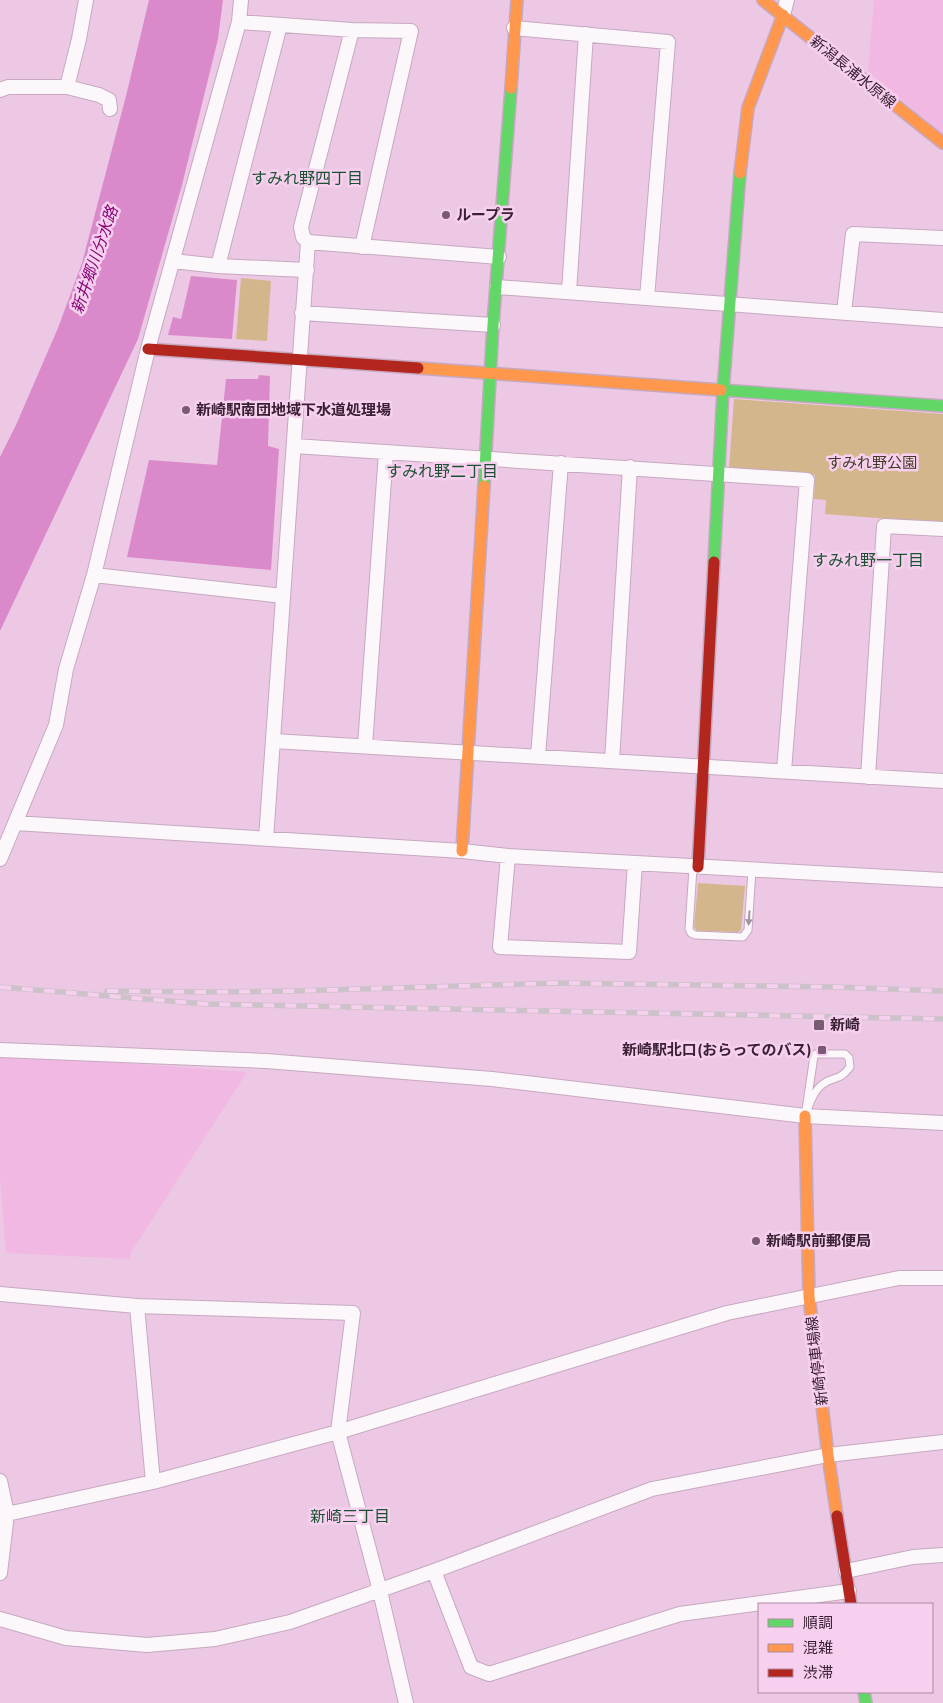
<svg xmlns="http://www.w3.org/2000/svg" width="943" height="1703" font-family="'Nunito Sans','Noto Sans JP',sans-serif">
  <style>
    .built { fill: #f0b8e3 }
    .green { fill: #d4b68c }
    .water { fill: #da8acb }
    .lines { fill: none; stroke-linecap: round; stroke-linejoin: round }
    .lane-casing { stroke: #c6a9c0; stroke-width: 9 }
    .street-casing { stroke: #c6a9c0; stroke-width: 16 }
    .fast-casing { stroke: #c6a9c0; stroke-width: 14 }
    .slow-casing { stroke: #c6a9c0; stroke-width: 14 }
    .jam-casing { stroke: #c6a9c0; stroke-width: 14 }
    .lane { stroke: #fcf7fb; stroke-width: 7 }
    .street { stroke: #fcf7fb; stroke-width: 14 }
    .fast { stroke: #63d668; stroke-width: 11 }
    .slow { stroke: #ff974d; stroke-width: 11 }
    .jam { stroke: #b3261e; stroke-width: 11 }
    .rail-casing { stroke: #cdc2ca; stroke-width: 5.5 }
    .rail { stroke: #f8d0ef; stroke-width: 4; stroke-dasharray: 11; stroke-linecap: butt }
    .oneway { fill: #a496a1 }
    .poi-dot { fill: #785b72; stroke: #f8d0ef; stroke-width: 2 }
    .labels { text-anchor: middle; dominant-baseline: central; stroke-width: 5; stroke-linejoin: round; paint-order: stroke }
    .street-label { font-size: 15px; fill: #392034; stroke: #f8d0ef }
    .poi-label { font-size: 15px; font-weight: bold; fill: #392034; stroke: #f8d0ef; text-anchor: start }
    .park-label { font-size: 15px; fill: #413b24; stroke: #f8d0ef }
    .neighbourhood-label { font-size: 16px; fill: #1a5131; stroke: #f8d0ef }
    .water-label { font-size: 16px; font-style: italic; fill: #860577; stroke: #f8d0ef }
  </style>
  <rect width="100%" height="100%" fill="#ecc8e4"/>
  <path class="built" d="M 874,0 L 943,0 L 943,135 L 868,71 Z
    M 0,1054 L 247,1072 L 130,1254 L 131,1259 L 6,1253 L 0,1177 Z"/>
  <path class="green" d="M 241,278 L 271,281 L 267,341 L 236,339 Z
    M 734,399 L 943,414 L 943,523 L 825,514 L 826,500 L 814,499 L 815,475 L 729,469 Z
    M 698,883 L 745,886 L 741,930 L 738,932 L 697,931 L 694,927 Z"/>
  <path class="water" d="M 149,0 L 223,0 L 218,39 L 182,185 L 138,339 L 0,631 L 0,457 L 16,425 L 58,328 L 82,263 L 126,96 Z
    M 191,276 L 237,280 L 232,339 L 168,335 L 173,317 L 181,319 Z
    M 259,375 L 270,376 L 268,446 L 279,449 L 271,570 L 127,557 L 149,460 L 217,465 L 226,379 L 258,379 Z"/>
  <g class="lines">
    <g class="lane-casing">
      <path id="lane" d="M 693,868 L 689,929 L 691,933 L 695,935 L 743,937 L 748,930 L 752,870
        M 816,1054 L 845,1054 L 849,1058 L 850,1067 C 839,1082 833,1076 823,1084 C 813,1091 809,1106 805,1116 L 814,1056 Z"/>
    </g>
    <g class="street-casing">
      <path id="street" d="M 783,15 L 787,0
        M 239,22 L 352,30 L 411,31 L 362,247
        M 514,28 L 668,42 L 647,298
        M 352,30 L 301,227 L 303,237 L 308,242 L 499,257
        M 67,87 L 99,95 L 109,100 L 110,109
        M 0,90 L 8,87 L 67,87 L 79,39 L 86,0
        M 173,261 L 218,266 L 307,270
        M 218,266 L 280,25
        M 497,287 L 943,320
        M 569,292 L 586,34
        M 844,312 L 853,234 L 943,238
        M 302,313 L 493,325
        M 294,446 L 807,480 L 784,771
        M 94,575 L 283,596
        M 273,741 L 943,781
        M 365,746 L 386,452
        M 538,756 L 561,463
        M 612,761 L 630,467
        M 868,777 L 884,526 L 943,529
        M 15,823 L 462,851 L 508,856 L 943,880
        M 266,839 L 308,242
        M 508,856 L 500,947 L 629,952 L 635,863
        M 0,859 L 56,725 L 66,669 L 94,575 L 148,349 L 239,22 L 241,0
        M 0,1050 L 266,1061 L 492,1079 L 805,1116 L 943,1123
        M 0,1294 L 137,1306 L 153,1482
        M 137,1306 L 353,1313 L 338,1432 L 380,1591 L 406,1703
        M 0,1481 L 7,1514 L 0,1573
        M 7,1514 L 153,1482 L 338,1432 L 727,1313 L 899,1278 L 943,1278
        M 434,1571 L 471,1667 L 489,1674 L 680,1614 L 849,1591
        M 846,1571 L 913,1557 L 943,1555
        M 0,1619 L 66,1638 L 147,1645 L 215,1639 L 290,1622 L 434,1571 L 652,1489 L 828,1455 L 943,1442"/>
    </g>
    <g class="fast-casing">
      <path id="fast" d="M 721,390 L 943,406
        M 484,486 L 493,325 L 511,88
        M 714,562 L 723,391 L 740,173
        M 864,1692 L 866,1703"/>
    </g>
    <g class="slow-casing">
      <path id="slow" d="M 763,0 L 943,143
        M 511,88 L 517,0
        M 740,173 L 748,108 L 783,15
        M 418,368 L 721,390
        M 462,851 L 484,486
        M 805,1116 L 809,1297 L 828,1455 L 837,1516"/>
    </g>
    <g class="jam-casing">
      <path id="jam" d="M 148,349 L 418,368
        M 698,867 L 714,562
        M 837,1516 L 851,1604"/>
    </g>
    <use href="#lane" class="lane"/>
    <use href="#street" class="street"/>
    <use href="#fast" class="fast"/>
    <use href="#slow" class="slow"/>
    <use href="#jam" class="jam"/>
    <g class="rail-casing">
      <path id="rail" d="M 0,987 L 206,1004 L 943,1019
        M 107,991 L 206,992 L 294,991 L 557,983 L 836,987 L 943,991"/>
    </g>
    <use href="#rail" class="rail"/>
  </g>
  <defs><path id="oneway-solid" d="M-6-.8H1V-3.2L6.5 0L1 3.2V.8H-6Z" transform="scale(1.25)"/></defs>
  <use class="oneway" href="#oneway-solid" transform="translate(749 918) rotate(94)"/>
  <g class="poi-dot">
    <circle cx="446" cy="215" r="5"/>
    <circle cx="186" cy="410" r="5"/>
    <rect x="813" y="1019" width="12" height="12" rx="2.5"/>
    <rect x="817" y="1045" width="10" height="10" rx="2.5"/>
    <circle cx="756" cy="1241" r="5"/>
  </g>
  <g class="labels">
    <g class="street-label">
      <text transform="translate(853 72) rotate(39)">新潟長浦水原線</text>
      <text transform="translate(817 1361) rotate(-97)">新崎停車場線</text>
    </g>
    <g class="poi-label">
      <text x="456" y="215">ループラ</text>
      <text x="196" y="410">新崎駅南団地域下水道処理場</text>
      <text x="830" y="1025">新崎</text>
      <text x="812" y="1050" text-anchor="end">新崎駅北口(おらってのバス)</text>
      <text x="766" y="1241">新崎駅前郵便局</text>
    </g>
    <g class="park-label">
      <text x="872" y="463">すみれ野公園</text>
    </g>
    <g class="neighbourhood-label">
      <text x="307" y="179">すみれ野四丁目</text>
      <text x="442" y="472">すみれ野二丁目</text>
      <text x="868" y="561">すみれ野一丁目</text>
      <text x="350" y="1517">新崎三丁目</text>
    </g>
    <g class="water-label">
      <text transform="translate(95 260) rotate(-71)">新井郷川分水路</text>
    </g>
  </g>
  <rect x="758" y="1603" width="175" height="90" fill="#f8d0ef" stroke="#ac8aa4"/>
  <rect x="768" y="1619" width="25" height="8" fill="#63d668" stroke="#ac8aa4"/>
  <text x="803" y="1628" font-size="15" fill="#392034">順調</text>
  <rect x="768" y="1644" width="25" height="8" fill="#ff974d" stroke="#ac8aa4"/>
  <text x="803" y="1653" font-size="15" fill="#392034">混雑</text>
  <rect x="768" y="1669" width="25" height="8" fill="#b3261e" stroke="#ac8aa4"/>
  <text x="803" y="1678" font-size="15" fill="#392034">渋滞</text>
</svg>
